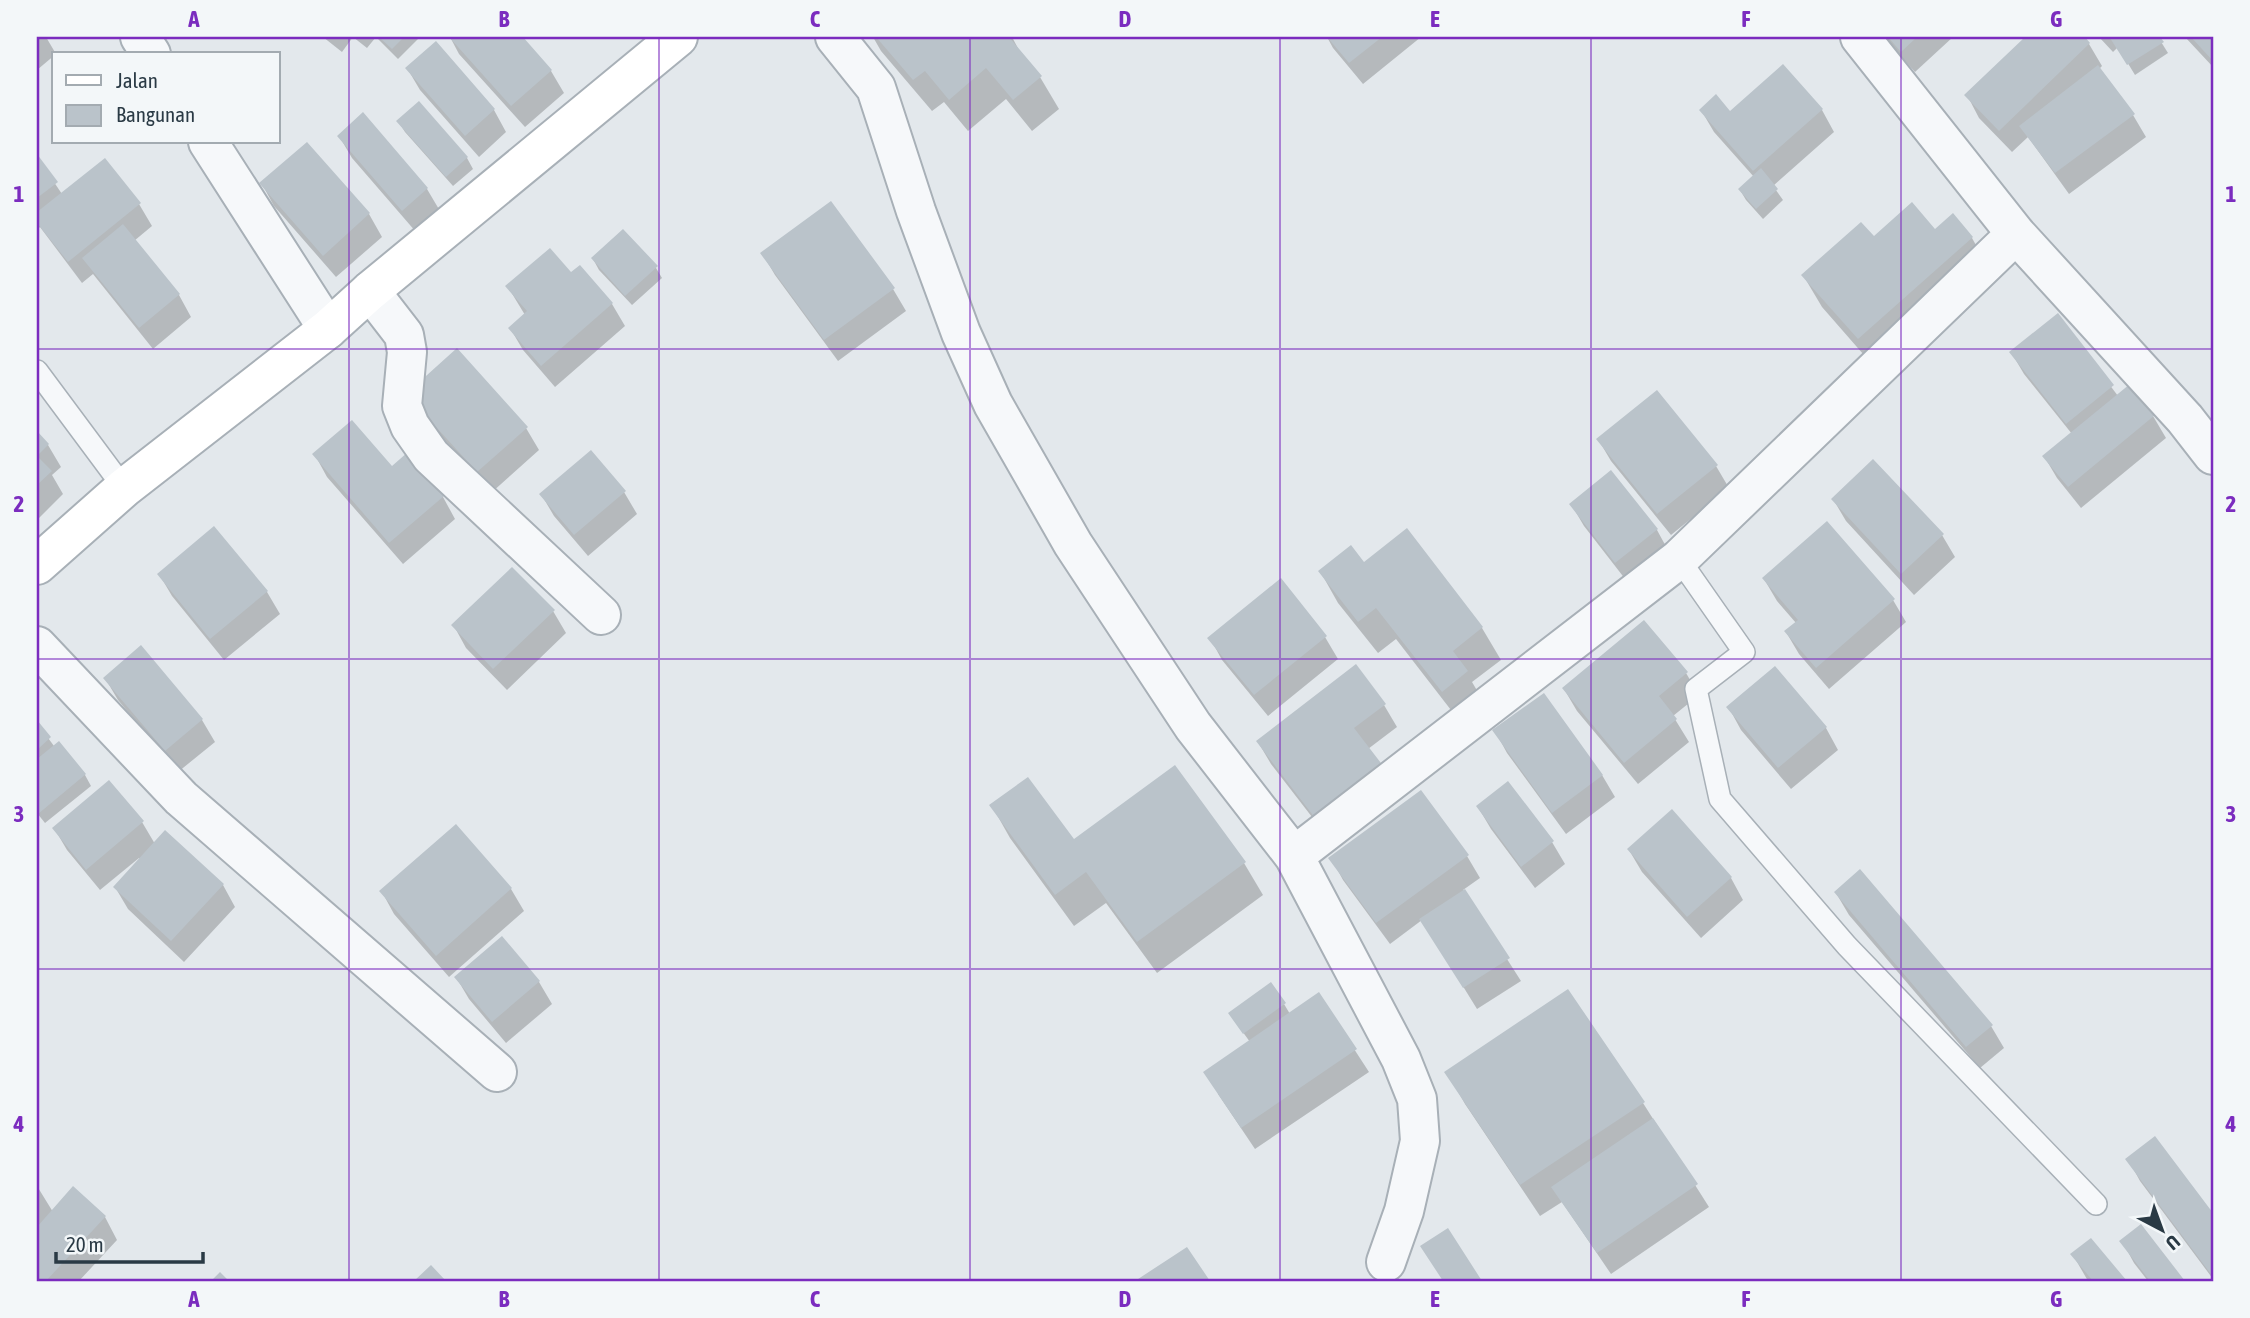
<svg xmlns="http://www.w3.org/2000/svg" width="2250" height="1318" font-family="'Asap Condensed',sans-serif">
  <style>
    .shadow { fill: #0003 }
    .building { fill: #bac3ca }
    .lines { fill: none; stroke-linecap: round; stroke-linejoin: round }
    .lane-casing { stroke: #a8b0b7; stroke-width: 24 }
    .street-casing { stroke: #a8b0b7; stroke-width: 42 }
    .secondary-casing { stroke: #a8b0b7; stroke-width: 42 }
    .lane { stroke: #f6f8fa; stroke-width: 21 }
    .street { stroke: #f6f8fa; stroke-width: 38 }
    .secondary { stroke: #fff; stroke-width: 38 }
    .grid { fill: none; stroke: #7b2cbf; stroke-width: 2; stroke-opacity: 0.55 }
    .neatline { fill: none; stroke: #7b2cbf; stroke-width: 2.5 }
    .grid-label { font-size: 23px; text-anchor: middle; font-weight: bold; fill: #7b2cbf }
  </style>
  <rect width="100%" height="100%" fill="#e3e8ec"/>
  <path class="shadow" d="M 37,37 L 46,37 L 56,54 L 37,70 Z
    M 323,37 L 420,37 L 398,59 L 376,37 L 367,48 L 353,37 L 342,52 Z
    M 450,37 L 521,37 L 551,71 L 564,93 L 525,127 L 459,54 Z
    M 873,37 L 1012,37 L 1021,54 L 1040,77 L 1059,109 L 1032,131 L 1006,99 L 968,131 L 944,102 L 932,111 L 881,51 Z
    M 1327,37 L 1421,37 L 1363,84 L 1333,48 Z
    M 1883,37 L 1953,37 L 1915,72 Z
    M 2027,37 L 2082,37 L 2089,44 L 2102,66 L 2099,69 L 2133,115 L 2146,137 L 2069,194 L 2028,137 L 2012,152 L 1979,118 L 1967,95 Z
    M 2099,37 L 2158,37 L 2168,53 L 2135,75 L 2118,47 L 2113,52 Z
    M 2185,37 L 2213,37 L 2213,67 Z
    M 435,43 L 494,110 L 506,132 L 479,157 L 420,90 L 407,68 Z
    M 419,103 L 467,158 L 473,169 L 453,186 L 405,132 L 398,121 Z
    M 1701,110 L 1730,113 L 1822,110 L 1834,132 L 1773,186 L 1783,200 L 1763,219 L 1746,200 L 1740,190 L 1754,177 L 1714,132 Z
    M 339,136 L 427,189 L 440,211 L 416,232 L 352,158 Z
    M 307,144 L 369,214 L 382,237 L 336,277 L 274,206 L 262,184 Z
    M 37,157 L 62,194 L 139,204 L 152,226 L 134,241 L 179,295 L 191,317 L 153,349 L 93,274 L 82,283 L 40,227 L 37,230 Z
    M 830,203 L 893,289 L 906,311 L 838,361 L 775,275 L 762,253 Z
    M 1935,231 L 1972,238 L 1990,270 L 1877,370 L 1822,307 L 1803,275 L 1874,239 Z
    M 593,259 L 656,268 L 662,278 L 632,305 L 599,270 Z
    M 571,275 L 612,304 L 625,326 L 555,387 L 523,350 L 510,328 L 525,315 L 508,287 Z
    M 2058,316 L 2118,396 L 2153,416 L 2166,438 L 2081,508 L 2057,478 L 2044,456 L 2072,434 L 2024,374 L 2011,352 Z
    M 421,417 L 526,428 L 539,450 L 491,493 Z
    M 37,434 L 48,445 L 61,467 L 52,475 L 63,494 L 37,520 Z
    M 1598,439 L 1716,466 L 1729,488 L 1671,535 L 1611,461 Z
    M 315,455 L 392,468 L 443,497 L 455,519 L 403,564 L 327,477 Z
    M 624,492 L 637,514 L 588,556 L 554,516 L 541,494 Z
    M 1833,499 L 1942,535 L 1955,557 L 1914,595 L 1846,521 Z
    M 1571,504 L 1657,530 L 1669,552 L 1629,584 L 1584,526 Z
    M 1364,564 L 1482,628 L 1501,660 L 1472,682 L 1485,704 L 1461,723 L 1396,639 L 1378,653 L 1338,603 L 1320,571 Z
    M 159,574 L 267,592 L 280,614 L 224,660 L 172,596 Z
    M 1764,579 L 1893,600 L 1906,622 L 1829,689 L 1799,654 L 1786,632 L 1796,623 L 1777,601 Z
    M 1280,581 L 1325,637 L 1338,659 L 1268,716 L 1222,660 L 1210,638 Z
    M 553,611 L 566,633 L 507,690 L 466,648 L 454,626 Z
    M 1686,673 L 1699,695 L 1673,716 L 1689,742 L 1638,784 L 1577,711 L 1564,689 Z
    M 105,678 L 202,720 L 215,742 L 178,772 L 118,700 Z
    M 1384,705 L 1397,727 L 1368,749 L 1329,839 L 1271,764 L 1258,742 Z
    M 1729,708 L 1826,728 L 1838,750 L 1791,789 L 1741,730 Z
    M 37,723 L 54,746 L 58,743 L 85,775 L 91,786 L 45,823 L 37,813 Z
    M 1495,731 L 1602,775 L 1615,797 L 1566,834 L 1507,753 Z
    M 1508,784 L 1552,842 L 1565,864 L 1535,888 L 1491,829 L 1478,807 Z
    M 992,806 L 1073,841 L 1244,863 L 1263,895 L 1157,973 L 1106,903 L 1074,926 L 1010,838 Z
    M 142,822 L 155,844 L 223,885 L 235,907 L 184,962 L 128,909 L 115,887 L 140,859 L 139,858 L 100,890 L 67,850 L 54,828 Z
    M 456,827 L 511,889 L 524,911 L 449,977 L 394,914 L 382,892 Z
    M 1629,850 L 1731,878 L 1743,900 L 1701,938 L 1642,872 Z
    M 1467,856 L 1480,878 L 1463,890 L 1521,981 L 1477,1009 L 1422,920 L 1390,944 L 1343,880 L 1331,858 Z
    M 1836,893 L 1991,1026 L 2004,1048 L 1980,1068 L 1849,915 Z
    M 502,938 L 539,982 L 552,1004 L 506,1043 L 469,999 L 456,977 Z
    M 1319,995 L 1369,1072 L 1255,1149 L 1218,1094 L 1250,1042 L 1237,1024 L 1284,1004 L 1290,1014 Z
    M 1447,1072 L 1643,1103 L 1709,1207 L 1611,1274 L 1562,1202 L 1540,1216 L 1465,1104 Z
    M 2155,1138 L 2213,1216 L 2213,1279 L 2140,1181 L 2128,1159 Z
    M 37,1186 L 53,1212 L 74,1189 L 105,1217 L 117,1240 L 79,1281 L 37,1281 Z
    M 2141,1226 L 2183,1281 L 2148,1281 L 2134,1263 L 2122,1241 Z
    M 2090,1240 L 2124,1281 L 2088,1281 L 2073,1255 Z"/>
  <path class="building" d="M 379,37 L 404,37 L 392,49 Z
    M 449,37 L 523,37 L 552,70 L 511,106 Z
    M 876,37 L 1009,37 L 1042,76 L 1013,100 L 986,68 L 949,100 L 925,71 L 913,80 Z
    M 1327,37 L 1382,37 L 1349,63 Z
    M 1888,37 L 1917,37 L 1901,52 Z
    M 2025,37 L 2085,37 L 2090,43 L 1999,131 L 1964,95 Z
    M 2113,37 L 2160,37 L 2164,42 L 2127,65 L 2110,38 Z
    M 2191,37 L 2213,37 L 2213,61 Z
    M 436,41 L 495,109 L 465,136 L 405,68 Z
    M 1783,64 L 1823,109 L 1753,171 L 1699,110 L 1716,94 L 1730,111 Z
    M 2098,65 L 2135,114 L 2055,173 L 2019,126 Z
    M 419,101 L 468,157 L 446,177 L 396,121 Z
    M 363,112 L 428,188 L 402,211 L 337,136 Z
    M 307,142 L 370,213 L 323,256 L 259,183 Z
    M 37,154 L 58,182 L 37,198 Z
    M 105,158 L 141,203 L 68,262 L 37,223 L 37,212 Z
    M 1761,168 L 1778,189 L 1756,209 L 1738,189 Z
    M 831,201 L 895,288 L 824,340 L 760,253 Z
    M 1912,202 L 1935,229 L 1953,213 L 1973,237 L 1858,339 L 1801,275 L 1861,222 L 1874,236 Z
    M 123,224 L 180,294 L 139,328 L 82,258 Z
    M 623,229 L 658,266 L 625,296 L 591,258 Z
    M 550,248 L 571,272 L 580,265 L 613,303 L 541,366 L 508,328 L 527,311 L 505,286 Z
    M 2058,313 L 2114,385 L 2066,424 L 2009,352 Z
    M 457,348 L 528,427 L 477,472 L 406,394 Z
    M 2130,384 L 2155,415 L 2068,487 L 2042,456 Z
    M 1657,390 L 1718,465 L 1657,514 L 1596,439 Z
    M 352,420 L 392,466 L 408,452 L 444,496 L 389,543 L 312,454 Z
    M 37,431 L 49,444 L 37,456 L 52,471 L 37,485 Z
    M 591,450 L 626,491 L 574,535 L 539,494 Z
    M 1873,459 L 1944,534 L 1901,574 L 1831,499 Z
    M 1611,470 L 1658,529 L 1615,563 L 1569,504 Z
    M 1827,521 L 1895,599 L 1816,668 L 1784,631 L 1798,620 L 1762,578 Z
    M 214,526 L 268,591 L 210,639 L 157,574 Z
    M 1407,528 L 1483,627 L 1453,651 L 1468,671 L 1442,692 L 1376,608 L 1358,622 L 1318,571 L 1351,545 L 1364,562 Z
    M 512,567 L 555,610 L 493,669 L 451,625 Z
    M 1281,578 L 1327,636 L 1254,695 L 1207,638 Z
    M 1644,620 L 1688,672 L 1659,696 L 1677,719 L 1624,763 L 1562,688 Z
    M 141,645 L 203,719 L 165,751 L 103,678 Z
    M 1356,664 L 1386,704 L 1354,728 L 1384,767 L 1315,818 L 1256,741 Z
    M 1775,666 L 1827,727 L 1778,768 L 1726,707 Z
    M 1544,693 L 1603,775 L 1552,813 L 1492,730 Z
    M 37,720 L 51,737 L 37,750 Z
    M 59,741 L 86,774 L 38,814 L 37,759 Z
    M 1175,765 L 1246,862 L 1137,942 L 1086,872 L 1055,895 L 989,805 L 1028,777 L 1074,839 Z
    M 109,780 L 144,821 L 86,870 L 52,828 Z
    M 1508,781 L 1554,841 L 1521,867 L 1476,806 Z
    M 1421,790 L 1469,855 L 1376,923 L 1328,858 Z
    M 1672,809 L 1732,877 L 1687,917 L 1627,849 Z
    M 456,824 L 512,888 L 436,956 L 379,891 Z
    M 165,830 L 224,884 L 171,941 L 113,887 Z
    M 1860,869 L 1993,1025 L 1966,1047 L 1834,892 Z
    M 1465,889 L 1510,958 L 1463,988 L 1419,919 Z
    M 502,936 L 540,981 L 492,1022 L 454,977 Z
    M 1271,982 L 1286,1003 L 1243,1034 L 1228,1013 Z
    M 1568,989 L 1645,1102 L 1520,1185 L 1444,1072 Z
    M 1319,992 L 1357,1049 L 1241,1128 L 1203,1072 Z
    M 1653,1118 L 1698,1184 L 1597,1253 L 1551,1187 Z
    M 2155,1136 L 2213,1213 L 2213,1277 L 2125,1159 Z
    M 73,1186 L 106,1216 L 46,1281 L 37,1281 L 37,1227 Z
    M 2141,1224 L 2185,1281 L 2150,1281 L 2119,1241 Z
    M 1448,1228 L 1482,1281 L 1443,1281 L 1420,1246 Z
    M 2091,1238 L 2127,1281 L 2093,1281 L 2070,1254 Z
    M 1187,1247 L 1210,1281 L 1135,1281 Z
    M 431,1265 L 446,1281 L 414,1281 Z
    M 220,1272 L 229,1281 L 211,1281 Z"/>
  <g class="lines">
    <g class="lane-casing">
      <path id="lane" d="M 37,371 L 124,488
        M 1679,559 L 1744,652 L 1696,689 L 1720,799 L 1847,946 L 2096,1204"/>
    </g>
    <g class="street-casing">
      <path id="street" d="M 140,37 L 151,54
        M 835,37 L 876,88 L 916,211 L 961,333 L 993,404 L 1073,544 L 1193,726 L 1294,856 L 1401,1059 L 1417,1099 L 1420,1141 L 1404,1211 L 1386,1262
        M 1860,37 L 2016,234 L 2185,419 L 2213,455
        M 208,142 L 328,329
        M 370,291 L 404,335 L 407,352 L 402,406 L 410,426 L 431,456 L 601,615
        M 37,646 L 181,798 L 497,1072
        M 1294,856 L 1679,559 L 2016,234"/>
    </g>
    <g class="secondary-casing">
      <path id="secondary" d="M 37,565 L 124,488 L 328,329 L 370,291 L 678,37"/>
    </g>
    <use href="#lane" class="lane"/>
    <use href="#street" class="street"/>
    <use href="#secondary" class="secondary"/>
  </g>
  <path class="grid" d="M 349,37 L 349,1281M 659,37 L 659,1281M 970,37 L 970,1281M 1280,37 L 1280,1281M 1591,37 L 1591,1281M 1901,37 L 1901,1281M 37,349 L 2213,349M 37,659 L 2213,659M 37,969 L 2213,969"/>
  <rect width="2250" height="1318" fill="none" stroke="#f3f7f9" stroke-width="77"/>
  <rect x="52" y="52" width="228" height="91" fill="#f3f7f9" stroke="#a3abb1" stroke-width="2"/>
  <rect x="66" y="75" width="35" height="10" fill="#ffffff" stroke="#a3abb1" stroke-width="2"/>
  <text x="116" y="88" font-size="21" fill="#2a3a45">Jalan</text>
  <rect x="66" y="105" width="35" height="21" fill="#bac3ca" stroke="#a3abb1" stroke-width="2"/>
  <text x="116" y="122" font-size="21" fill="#2a3a45">Bangunan</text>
  <g transform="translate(2162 1230) rotate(139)" stroke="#f3f7f9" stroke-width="5" paint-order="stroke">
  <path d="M0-5L12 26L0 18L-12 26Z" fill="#2a3a45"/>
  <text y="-10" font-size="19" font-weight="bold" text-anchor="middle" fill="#2a3a45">U</text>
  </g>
  <path d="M56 1252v10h147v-10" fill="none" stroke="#2a3a45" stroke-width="3.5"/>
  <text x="66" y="1252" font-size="21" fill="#2a3a45" stroke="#f3f7f9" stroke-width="5" paint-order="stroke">20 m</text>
  <rect x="38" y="38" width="2174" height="1242" class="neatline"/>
  <g class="grid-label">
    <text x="194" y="27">A</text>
    <text x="504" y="27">B</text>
    <text x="815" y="27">C</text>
    <text x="1125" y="27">D</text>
    <text x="1435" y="27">E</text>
    <text x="1746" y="27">F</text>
    <text x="2056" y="27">G</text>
    <text x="19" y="202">1</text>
    <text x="2231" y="202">1</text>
    <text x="19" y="512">2</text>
    <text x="2231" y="512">2</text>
    <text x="19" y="822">3</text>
    <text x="2231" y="822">3</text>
    <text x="19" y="1132">4</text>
    <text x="2231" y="1132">4</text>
    <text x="194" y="1307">A</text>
    <text x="504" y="1307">B</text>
    <text x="815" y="1307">C</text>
    <text x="1125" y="1307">D</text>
    <text x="1435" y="1307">E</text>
    <text x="1746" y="1307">F</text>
    <text x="2056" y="1307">G</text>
  </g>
</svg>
